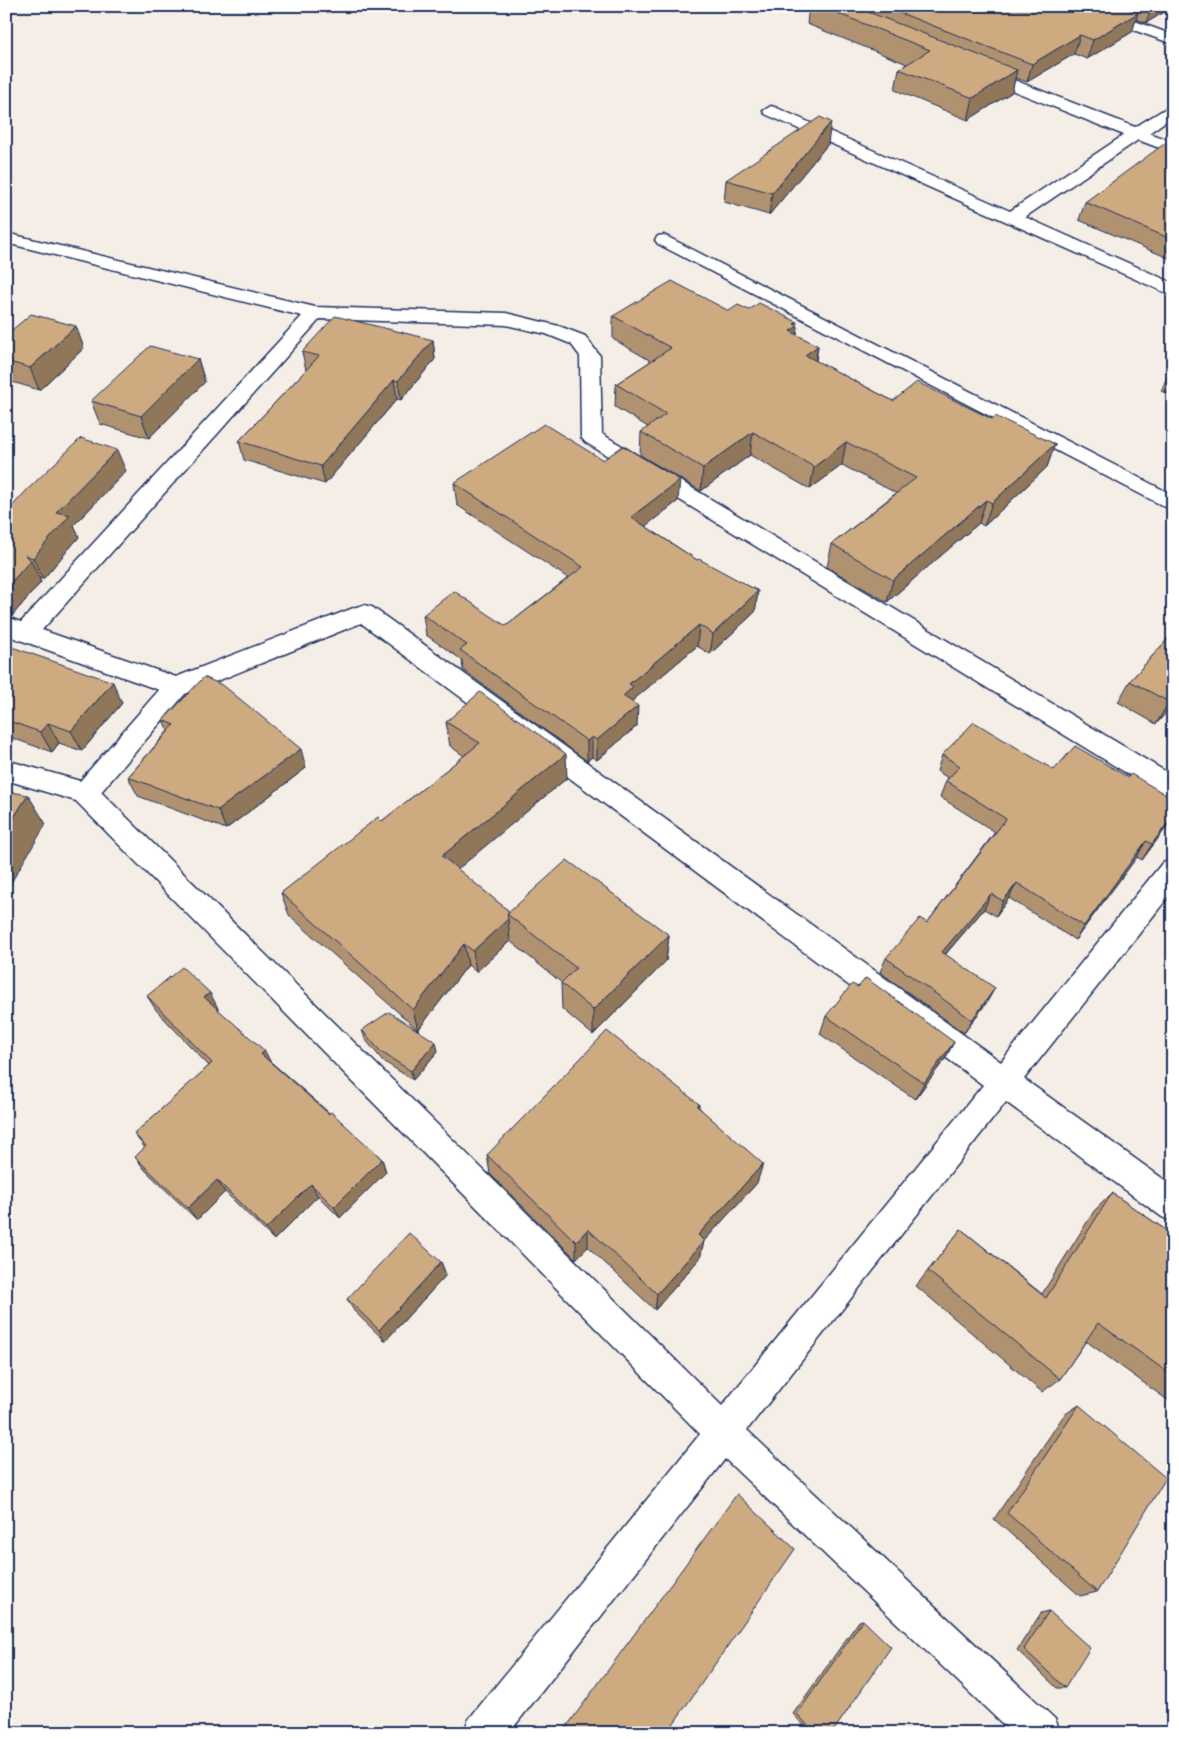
<svg xmlns="http://www.w3.org/2000/svg" width="1179" height="1739" font-family="'Patrick Hand',sans-serif">
  <style>
    .lines { fill: none; stroke-linecap: round; stroke-linejoin: round }
    .minor-casing { stroke: #1b2f5e; stroke-width: 3 }
    .minor { fill: #fff; fill-rule: evenodd }
    .wall { fill: #b1926f; stroke: #1b2f5e }
    .shaded-wall { fill: #90775a; stroke: #1b2f5e }
    .building { fill: #ceaa81; stroke: #1b2f5e }
  </style>
  <rect width="100%" height="100%" fill="#f5eee6"/>
  <filter id="ink" filterUnits="userSpaceOnUse"><feTurbulence type="fractalNoise" baseFrequency=".02" numOctaves="2"/><feDisplacementMap in="SourceGraphic" scale="10" xChannelSelector="R" yChannelSelector="G"/><feConvolveMatrix kernelMatrix="1 2 1 2 8 2 1 2 1" color-interpolation-filters="sRGB"/></filter>
  <g filter="url(#ink)">
    <g class="lines">
      <g class="minor-casing">
        <path id="minor" d="M 1072,6 L 1094,6 L 1173,35 L 1173,44 L 1074,9 Z
          M 980,67 L 1135,127 L 1173,104 L 1173,116 L 1149,133 L 1173,142 L 1173,153 L 1138,140 L 1025,217 L 1173,283 L 1173,296 L 765,114 L 763,111 L 771,106 L 777,108 L 1010,211 L 1124,135 L 974,75 L 972,72 L 974,69 Z
          M 6,233 L 315,307 L 506,313 L 559,326 L 585,336 L 600,356 L 602,434 L 1173,776 L 1173,799 L 1164,796 L 585,442 L 581,437 L 580,356 L 571,344 L 546,334 L 506,325 L 320,319 L 42,630 L 176,677 L 356,607 L 364,605 L 372,607 L 1001,1062 L 1163,862 L 1173,859 L 1173,891 L 1024,1079 L 1173,1186 L 1173,1222 L 1162,1217 L 1006,1102 L 747,1430 L 1055,1719 L 1061,1733 L 1012,1733 L 725,1459 L 509,1733 L 463,1733 L 469,1719 L 700,1434 L 76,801 L 6,780 L 6,760 L 80,781 L 159,690 L 6,635 L 6,617 L 21,622 L 302,316 L 6,243 ZM 361,623 L 983,1085 L 722,1406 L 101,792 L 185,694 Z
          M 664,235 L 1173,495 L 1173,511 L 658,244 L 655,240 L 658,236 Z"/>
      </g>
      <use href="#minor" class="minor"/>
    </g>
    <path class="wall" d="M 809,6 L 1172,6 L 1171,8 L 1146,23 L 1136,19 L 1132,32 L 1087,59 L 1074,54 L 1027,82 L 1015,78 L 1012,92 L 968,120 L 895,90 L 899,69 L 907,64 L 807,24 Z
      M 1173,143 L 1173,260 L 1079,220 L 1085,202 Z
      M 828,144 L 769,215 L 724,202 L 726,180 Z
      M 729,311 L 797,325 L 797,335 L 818,346 L 816,361 L 893,401 L 992,419 L 1055,444 L 1047,467 L 984,526 L 979,523 L 887,602 L 827,567 L 832,544 L 896,493 L 842,465 L 810,489 L 750,455 L 701,491 L 640,455 L 641,432 L 648,427 L 615,407 L 616,384 L 651,361 L 613,339 L 613,316 Z
      M 6,335 L 84,348 L 39,390 L 6,380 Z
      M 433,340 L 435,359 L 401,400 L 397,399 L 325,484 L 244,460 L 239,441 L 306,370 L 302,352 Z
      M 198,359 L 205,382 L 149,438 L 100,424 L 91,401 Z
      M 1173,370 L 1173,396 L 1161,391 L 1168,375 Z
      M 603,460 L 678,501 L 645,526 L 697,560 L 758,591 L 755,612 L 710,654 L 697,646 L 632,701 L 637,726 L 597,760 L 592,757 L 587,761 L 463,670 L 462,660 L 426,635 L 423,615 L 506,626 L 568,578 L 457,505 L 454,483 Z
      M 126,471 L 74,525 L 79,537 L 43,579 L 39,578 L 41,582 L 11,617 L 6,616 L 6,513 Z
      M 1173,633 L 1173,705 L 1156,724 L 1118,702 L 1130,681 Z
      M 6,645 L 122,703 L 82,751 L 59,743 L 52,752 L 6,736 Z
      M 163,720 L 306,768 L 226,829 L 138,796 L 128,777 L 168,731 Z
      M 446,722 L 567,778 L 457,869 L 510,912 L 669,935 L 666,961 L 593,1035 L 562,1009 L 561,983 L 562,983 L 510,941 L 476,972 L 468,965 L 418,1030 L 289,915 L 281,893 L 382,821 L 464,756 L 450,746 Z
      M 942,755 L 1054,770 L 1128,777 L 1173,799 L 1173,818 L 1172,820 L 1142,860 L 1137,857 L 1075,940 L 1009,898 L 996,916 L 984,909 L 945,955 L 987,1002 L 964,1033 L 880,972 L 886,958 L 927,923 L 995,832 L 940,797 L 946,781 L 948,778 L 937,771 Z
      M 147,996 L 218,1008 L 217,1008 L 271,1062 L 382,1159 L 386,1172 L 340,1218 L 318,1196 L 274,1240 L 225,1192 L 197,1220 L 145,1170 L 135,1157 L 145,1148 L 134,1134 L 209,1066 L 156,1010 Z
      M 826,1016 L 954,1042 L 945,1059 L 915,1099 L 820,1034 Z
      M 362,1030 L 438,1051 L 413,1080 L 383,1061 L 365,1039 Z
      M 699,1104 L 699,1107 L 757,1183 L 704,1241 L 700,1258 L 655,1310 L 588,1247 L 576,1259 L 490,1174 L 487,1155 Z
      M 1112,1193 L 1173,1235 L 1173,1404 L 1086,1341 L 1060,1379 L 1042,1392 L 916,1286 L 961,1229 L 1042,1294 L 1094,1211 Z
      M 441,1262 L 446,1275 L 385,1341 L 354,1311 L 347,1299 Z
      M 1079,1405 L 1097,1592 L 1080,1596 L 994,1519 L 1064,1415 Z
      M 1049,1611 L 1065,1688 L 1057,1688 L 1017,1650 L 1041,1613 Z
      M 863,1620 L 832,1733 L 811,1733 L 793,1714 L 859,1621 Z"/>
    <path class="shaded-wall" d="M 1152,6 L 1172,6 L 1171,8 L 1146,23 Z
      M 1138,13 L 1132,32 L 1087,59 L 1093,40 Z
      M 1080,35 L 1074,54 L 1027,82 L 1032,64 Z
      M 1017,70 L 1012,92 L 968,120 L 973,98 Z
      M 831,122 L 828,144 L 769,215 L 772,193 Z
      M 797,322 L 797,327 L 798,326 L 795,349 L 790,331 L 794,324 Z
      M 76,326 L 84,348 L 39,390 L 30,368 Z
      M 433,340 L 435,359 L 401,400 L 398,381 Z
      M 818,346 L 814,369 L 805,355 Z
      M 198,359 L 205,382 L 149,438 L 141,416 Z
      M 394,380 L 397,399 L 325,484 L 321,466 Z
      M 753,432 L 750,455 L 701,491 L 703,468 Z
      M 846,442 L 842,465 L 810,489 L 814,467 Z
      M 1055,444 L 1047,467 L 984,526 L 992,503 Z
      M 117,450 L 126,471 L 74,525 L 79,537 L 43,579 L 33,558 L 56,512 Z
      M 680,480 L 678,501 L 630,538 L 631,517 Z
      M 986,500 L 979,523 L 887,602 L 893,580 Z
      M 31,560 L 41,582 L 11,617 L 6,608 L 6,588 Z
      M 758,591 L 755,612 L 710,654 L 713,634 Z
      M 699,625 L 697,646 L 632,701 L 632,707 L 623,696 L 629,684 Z
      M 113,682 L 122,703 L 82,751 L 71,731 Z
      M 1173,698 L 1173,705 L 1156,724 L 1169,702 Z
      M 638,706 L 637,726 L 597,760 L 597,740 Z
      M 48,723 L 59,743 L 52,752 L 40,732 Z
      M 592,737 L 592,757 L 587,761 L 587,741 Z
      M 301,749 L 306,768 L 226,829 L 218,810 Z
      M 566,754 L 567,778 L 446,879 L 442,856 Z
      M 28,795 L 46,824 L 6,891 L 6,830 Z
      M 1173,816 L 1173,818 L 1142,860 L 1152,844 Z
      M 1146,841 L 1137,857 L 1075,940 L 1084,926 Z
      M 1017,883 L 1009,898 L 996,916 L 1003,901 Z
      M 991,894 L 984,909 L 935,966 L 942,952 Z
      M 508,919 L 510,941 L 476,972 L 473,951 Z
      M 669,935 L 666,961 L 593,1035 L 593,1010 Z
      M 464,944 L 468,965 L 418,1030 L 413,1010 Z
      M 995,988 L 987,1002 L 964,1033 L 972,1020 Z
      M 210,993 L 218,1008 L 212,1012 L 204,997 Z
      M 436,1042 L 438,1051 L 413,1080 L 411,1071 Z
      M 954,1042 L 945,1059 L 915,1099 L 924,1083 Z
      M 265,1051 L 272,1065 L 261,1054 Z
      M 382,1159 L 386,1172 L 340,1218 L 334,1207 Z
      M 763,1164 L 757,1183 L 694,1252 L 698,1235 Z
      M 217,1180 L 225,1192 L 197,1220 L 188,1208 Z
      M 311,1184 L 318,1196 L 274,1240 L 266,1229 Z
      M 588,1229 L 588,1247 L 576,1259 L 576,1242 Z
      M 704,1241 L 700,1258 L 655,1310 L 657,1294 Z
      M 441,1262 L 446,1275 L 385,1341 L 379,1330 Z"/>
    <path class="building" d="M 819,6 L 853,6 L 1017,70 L 973,98 L 899,69 L 930,50 Z
      M 882,6 L 1118,6 L 1138,13 L 1093,40 L 1080,35 L 1032,64 Z
      M 820,117 L 831,122 L 772,193 L 726,180 Z
      M 1168,141 L 1173,143 L 1173,240 L 1085,202 Z
      M 672,281 L 729,311 L 738,305 L 749,310 L 759,303 L 797,322 L 794,324 L 798,326 L 790,331 L 818,346 L 805,355 L 893,401 L 917,382 L 992,419 L 995,416 L 1055,444 L 992,503 L 986,500 L 893,580 L 832,544 L 916,478 L 846,442 L 814,467 L 753,432 L 703,468 L 641,432 L 666,414 L 616,384 L 671,348 L 613,316 Z
      M 31,314 L 76,326 L 30,368 L 6,361 L 6,335 Z
      M 335,316 L 433,340 L 398,381 L 394,380 L 321,466 L 239,441 L 319,356 L 302,352 Z
      M 150,346 L 198,359 L 141,416 L 91,401 Z
      M 1173,370 L 1173,377 L 1168,375 Z
      M 544,424 L 603,460 L 623,446 L 680,480 L 631,517 L 697,560 L 699,559 L 758,591 L 713,634 L 699,625 L 629,684 L 633,687 L 623,696 L 638,706 L 597,740 L 592,737 L 587,741 L 460,650 L 467,645 L 423,615 L 454,591 L 506,626 L 583,567 L 454,483 Z
      M 81,438 L 117,450 L 56,512 L 70,515 L 33,558 L 25,555 L 31,560 L 6,588 L 6,513 L 27,490 Z
      M 1173,633 L 1173,698 L 1169,702 L 1130,681 Z
      M 6,645 L 113,682 L 71,731 L 48,723 L 40,732 L 6,720 Z
      M 204,677 L 224,686 L 301,749 L 218,810 L 128,777 L 174,725 L 163,720 Z
      M 480,692 L 566,754 L 442,856 L 510,912 L 507,914 L 508,919 L 473,951 L 464,944 L 413,1010 L 281,893 L 378,817 L 382,821 L 480,743 L 446,722 Z
      M 974,722 L 1054,770 L 1075,746 L 1128,777 L 1131,774 L 1173,799 L 1173,816 L 1152,844 L 1146,841 L 1084,926 L 1017,883 L 1003,901 L 991,894 L 942,952 L 995,988 L 972,1020 L 886,958 L 920,918 L 927,923 L 1006,819 L 946,781 L 960,766 L 942,755 Z
      M 6,791 L 28,795 L 6,830 Z
      M 567,860 L 669,935 L 593,1010 L 561,983 L 576,968 L 507,914 Z
      M 182,967 L 210,993 L 204,997 L 265,1051 L 261,1054 L 329,1114 L 331,1112 L 382,1159 L 334,1207 L 311,1184 L 266,1229 L 217,1180 L 188,1208 L 135,1157 L 146,1146 L 134,1134 L 212,1063 L 147,996 Z
      M 866,978 L 954,1042 L 924,1083 L 826,1016 L 852,984 L 858,987 Z
      M 389,1012 L 436,1042 L 411,1071 L 381,1052 L 362,1030 Z
      M 607,1031 L 699,1104 L 697,1106 L 763,1164 L 698,1235 L 704,1241 L 657,1294 L 588,1229 L 576,1242 L 487,1155 Z
      M 1112,1193 L 1173,1235 L 1173,1376 L 1098,1323 L 1060,1379 L 928,1271 L 961,1229 L 1046,1298 Z
      M 409,1233 L 441,1262 L 379,1330 L 347,1299 Z
      M 1079,1405 L 1166,1478 L 1097,1592 L 1007,1513 Z
      M 737,1494 L 795,1549 L 667,1733 L 562,1733 Z
      M 1049,1611 L 1090,1648 L 1065,1688 L 1024,1649 Z
      M 863,1620 L 891,1647 L 832,1733 L 815,1733 L 797,1714 Z"/>
  </g>
  <rect width="1179" height="1739" fill="none" stroke="#fff" stroke-width="25"/>
  <rect x="12" y="12" width="1154" height="1714" fill="none" stroke="#1b2f5e" stroke-width="2" filter="url(#ink)"/>
</svg>
